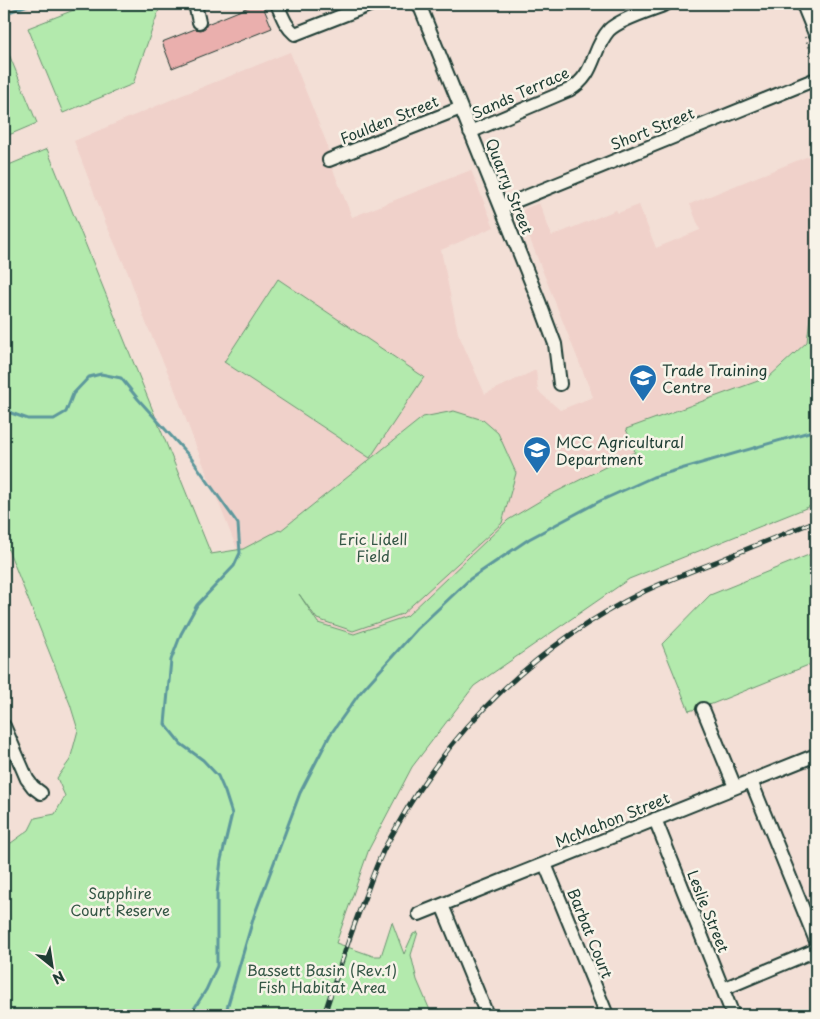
<svg xmlns="http://www.w3.org/2000/svg" width="820" height="1019" font-family="'Playpen Sans',sans-serif">
  <style>
    .built { fill: #f0d1ca }
    .green { fill: #b3eaad; stroke: #699470 }
    .lines { fill: none; stroke-linecap: round; stroke-linejoin: round }
    .stream { stroke: #5d989c; stroke-width: 3 }
    .building { fill: #eaafad; stroke: #1f3d34 }
    .minor-casing { stroke: #1f3d34; stroke-width: 16 }
    .major-casing { stroke: #1f3d34; stroke-width: 20 }
    .path { stroke: #1f3d34; stroke-width: 2; stroke-dasharray: 1 4; stroke-linecap: butt }
    .minor { stroke: #f7f3e8; stroke-width: 12 }
    .major { stroke: #f7f3e8; stroke-width: 16 }
    .rail-casing { stroke: #1f3d34; stroke-width: 5 }
    .rail { stroke: #f7f3e8; stroke-width: 3; stroke-dasharray: 9; stroke-linecap: butt }
    .labels { text-anchor: middle; dominant-baseline: central; stroke-width: 5; stroke-linejoin: round; paint-order: stroke }
    .street-label { font-size: 15px; fill: #1f3d34; stroke: #f7f3e8 }
    .poi-label { font-size: 15px; fill: #1f3d34; stroke: #f7f3e8; text-anchor: start }
    .park-label { font-size: 15px; fill: #355746; stroke: #f7f3e8 }
  </style>
  <rect width="100%" height="100%" fill="#f3dfd6"/>
  <filter id="ink" filterUnits="userSpaceOnUse"><feTurbulence type="fractalNoise" baseFrequency=".02" numOctaves="2"/><feDisplacementMap in="SourceGraphic" scale="10" xChannelSelector="R" yChannelSelector="G"/><feConvolveMatrix kernelMatrix="1 2 1 2 8 2 1 2 1" color-interpolation-filters="sRGB"/></filter>
  <g filter="url(#ink)">
    <path class="built" d="M 290,52 L 327,144 L 329,160 L 352,217 L 471,170 L 494,227 L 441,250 L 458,333 L 485,394 L 536,370 L 538,391 L 560,410 L 593,397 L 521,217 L 524,209 L 539,203 L 552,236 L 616,210 L 618,213 L 639,205 L 656,248 L 700,230 L 690,204 L 816,153 L 816,268 L 807,342 L 769,377 L 674,414 L 627,429 L 635,452 L 407,616 L 354,634 L 318,623 L 291,581 L 279,530 L 239,554 L 194,441 L 172,382 L 146,323 L 128,273 L 106,224 L 74,141 L 180,96 Z"/>
    <path class="green" d="M 89,4 L 161,4 L 133,84 L 63,113 L 28,28 Z
      M 4,42 L 37,123 L 4,137 Z
      M 47,149 L 211,554 L 243,549 L 279,530 L 280,531 L 423,417 L 454,411 L 483,420 L 498,433 L 516,473 L 502,523 L 402,614 L 353,631 L 317,619 L 299,594 L 318,623 L 354,634 L 407,616 L 508,520 L 550,495 L 635,452 L 626,429 L 769,377 L 807,342 L 816,268 L 816,504 L 629,579 L 474,686 L 412,767 L 369,849 L 336,943 L 373,956 L 381,956 L 392,922 L 404,954 L 413,934 L 418,932 L 411,955 L 417,980 L 432,1015 L 4,1015 L 4,848 L 29,830 L 35,818 L 55,814 L 65,796 L 57,778 L 70,760 L 78,730 L 70,704 L 4,539 L 4,167 Z
      M 278,279 L 424,377 L 370,458 L 224,362 Z
      M 816,552 L 816,662 L 712,704 L 689,711 L 662,644 L 710,595 Z"/>
    <g class="lines">
      <path class="stream" d="M 4,14 L 30,4
        M 4,402 L 11,413 L 28,419 L 54,419 L 66,412 L 73,394 L 89,377 L 101,374 L 121,378 L 138,399 L 191,458 L 238,524 L 240,553 L 234,566 L 197,605 L 181,634 L 171,660 L 165,724 L 181,744 L 203,760 L 218,776 L 225,792 L 232,814 L 221,860 L 217,894 L 217,966 L 206,990 L 190,1015
        M 225,1015 L 254,916 L 300,793 L 330,735 L 359,694 L 417,629 L 470,579 L 529,539 L 600,501 L 653,477 L 816,430"/>
    </g>
    <path class="building" d="M 256,4 L 262,4 L 272,28 L 172,68 L 162,42 L 195,29 L 201,30 L 205,28 L 207,24 Z"/>
    <g class="lines">
      <g class="minor-casing">
        <path id="minor" d="M 195,4 L 199,22
          M 277,4 C 282,15 285,26 295,34 L 372,4
          M 419,4 L 540,304 L 555,344 L 560,384
          M 470,132 L 569,90 C 596,75 591,50 609,30 C 620,19 651,10 666,4
          M 329,160 L 461,108
          M 501,207 L 816,79
          M 703,709 L 735,787
          M 4,726 L 27,779 L 33,787 L 41,793
          M 751,781 L 816,941
          M 655,819 L 733,1015
          M 545,864 L 607,1015
          M 442,905 L 487,1015
          M 419,914 L 816,755
          M 723,989 L 816,950"/>
      </g>
      <g class="major-casing">
        <path id="major" d="M 805,4 L 816,31"/>
      </g>
      <path class="path" d="M 805,37 L 812,55 L 814,68"/>
      <use href="#minor" class="minor"/>
      <use href="#major" class="major"/>
      <g class="rail-casing">
        <path id="rail" d="M 324,1015 C 337,975 350,934 366,894 C 371,881 375,868 381,856 C 385,845 392,836 397,826 C 453,725 541,642 645,591 C 669,580 694,570 718,561 C 751,547 784,534 816,521"/>
      </g>
      <use href="#rail" class="rail"/>
    </g>
  </g>
  <defs>
    <g id="university-pin" transform="scale(1.4375)"><path d="M0 17L-7.5 6A9.5 9.5 0 1 1 7.5 6Z" fill="#1f6fb2" stroke="#f7f3e8"/><path d="M0-5L7-2L0 1L-7-2ZM-4 1L0 2.5L4 1V4Q0 6-4 4Z" fill="#fff"/></g>
  </defs>
  <g fill-rule="evenodd">
    <use href="#university-pin" x="643" y="378"/>
    <use href="#university-pin" x="537" y="450"/>
  </g>
  <g class="labels">
    <g class="street-label">
      <text transform="translate(520 92) rotate(-24)">Sands Terrace</text>
      <text transform="translate(389 119) rotate(-22)">Foulden Street</text>
      <text transform="translate(652 128) rotate(-22)">Short Street</text>
      <text transform="translate(510 186) rotate(68)">Quarry Street</text>
      <text transform="translate(612 819) rotate(-22)">McMahon Street</text>
      <text transform="translate(709 911) rotate(68)">Leslie Street</text>
      <text transform="translate(591 933) rotate(68)">Barbat Court</text>
    </g>
    <g class="poi-label">
      <text x="662" y="369">Trade Training<tspan x="662" dy="17">Centre</tspan></text>
      <text x="556" y="441">MCC Agricultural<tspan x="556" dy="17">Department</tspan></text>
    </g>
    <g class="park-label">
      <text x="373" y="538">Eric Lidell<tspan x="373" dy="17">Field</tspan></text>
      <text x="120" y="892">Sapphire<tspan x="120" dy="17">Court Reserve</tspan></text>
      <text x="322" y="969">Bassett Basin (Rev.1)<tspan x="322" dy="17">Fish Habitat Area</tspan></text>
    </g>
  </g>
  <rect width="820" height="1019" fill="none" stroke="#f7f3e8" stroke-width="20"/>
  <rect x="10" y="10" width="800" height="999" fill="none" stroke="#1f3d34" stroke-width="2" filter="url(#ink)"/>
  <g transform="translate(52 966) rotate(150)" stroke="#f7f3e8" stroke-width="4" paint-order="stroke">
  <path d="M0-4L9 19L0 12L-9 19Z" fill="#1f3d34"/>
  <text y="-8" font-size="14" font-weight="bold" text-anchor="middle" fill="#1f3d34">N</text>
  </g>
</svg>
